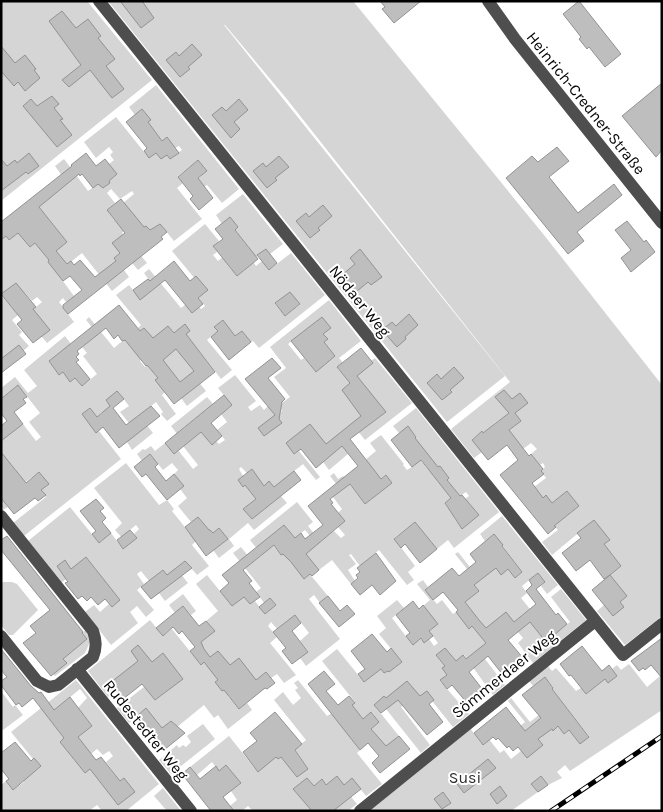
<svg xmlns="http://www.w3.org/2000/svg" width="663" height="812" font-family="Karla,sans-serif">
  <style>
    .green { fill: #d5d5d5; fill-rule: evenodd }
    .building { fill: #bebebe; stroke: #929292; fill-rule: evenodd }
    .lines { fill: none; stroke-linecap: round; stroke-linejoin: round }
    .minor { stroke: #4e4e4e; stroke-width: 12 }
    .rail-casing { stroke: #000; stroke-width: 5 }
    .rail { stroke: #fff; stroke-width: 3; stroke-dasharray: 9; stroke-linecap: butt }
    .labels { text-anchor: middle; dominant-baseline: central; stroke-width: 4; stroke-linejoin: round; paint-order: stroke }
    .street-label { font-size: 16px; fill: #000; stroke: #fff }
    .park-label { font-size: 16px; fill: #2c2c2c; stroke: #fff }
  </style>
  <rect width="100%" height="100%" fill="#fff"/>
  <path class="green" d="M 1,1 L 87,1 L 152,80 L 1,201 Z
    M 108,1 L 353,1 L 544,235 L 662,385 L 662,616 L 625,645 L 597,611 L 604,605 L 624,607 L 604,580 L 621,566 L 604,544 L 609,540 L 594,520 L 552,555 L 542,542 L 558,530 L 554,526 L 579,506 L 567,491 L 552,503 L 546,496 L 543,498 L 540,495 L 530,490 L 546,478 L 541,471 L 545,467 L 543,463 L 540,465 L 531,454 L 537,449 L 531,443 L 523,449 L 509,430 L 521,421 L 513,410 L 495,423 L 487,437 L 482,431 L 472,439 L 482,452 L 474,458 L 451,429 L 510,382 L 286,98 L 225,25 L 224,25 L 505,376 L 447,422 Z
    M 156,85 L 239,189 L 222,203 L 207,185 L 204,187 L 198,179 L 207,171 L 198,160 L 178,176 L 183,183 L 177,188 L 202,219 L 174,241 L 160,224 L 150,230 L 146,226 L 142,229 L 136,218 L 123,203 L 134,194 L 132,191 L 120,199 L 111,189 L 107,193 L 115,203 L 107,210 L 114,220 L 117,218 L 126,229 L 122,233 L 147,263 L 138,270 L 122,251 L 114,258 L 116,261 L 108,268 L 115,277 L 124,270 L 129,277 L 112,291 L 82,253 L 57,273 L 74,296 L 66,302 L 63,298 L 59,302 L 74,322 L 47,343 L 41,336 L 26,308 L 33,303 L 36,307 L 42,302 L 37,297 L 32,301 L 25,293 L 18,299 L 16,283 L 1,295 L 18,315 L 12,320 L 22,332 L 19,335 L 29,346 L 23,351 L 1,359 L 1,240 L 6,236 L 9,240 L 21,231 L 22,237 L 30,247 L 40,240 L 60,247 L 67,242 L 39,207 L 67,183 L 55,166 L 64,159 L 88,191 L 99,183 L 103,188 L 110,183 L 109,181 L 117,174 L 109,164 L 114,160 L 110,155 L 113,152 L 109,147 L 96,158 L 84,142 L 116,117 L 149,158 L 156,153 L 167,155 L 170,159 L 182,150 L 179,146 L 175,148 L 167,137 L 162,141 L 148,122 L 150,119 L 142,109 L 135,115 L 129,107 Z
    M 243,194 L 283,244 L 270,254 L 266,249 L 252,260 L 256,266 L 262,261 L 269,270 L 291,253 L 325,295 L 259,348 L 253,341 L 251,342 L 242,331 L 235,336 L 223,320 L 215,326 L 218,331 L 207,340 L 232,370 L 221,379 L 196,347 L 183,357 L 196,372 L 193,375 L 206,391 L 187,406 L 181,398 L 180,382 L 170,369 L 165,392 L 162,395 L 176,414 L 167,421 L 161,414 L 163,412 L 156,402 L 139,416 L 153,433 L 132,450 L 127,442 L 137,433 L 120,412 L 129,406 L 118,392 L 113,408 L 105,415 L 102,412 L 97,417 L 90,408 L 82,414 L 96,432 L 99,431 L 121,459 L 24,536 L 13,523 L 46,497 L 41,490 L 48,484 L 39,472 L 2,499 L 8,507 L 3,510 L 1,508 L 1,482 L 16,470 L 11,464 L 1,472 L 1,429 L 23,424 L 36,441 L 41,437 L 29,422 L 40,413 L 18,385 L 2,398 L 1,388 L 15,377 L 28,393 L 37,386 L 24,370 L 65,336 L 71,344 L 49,361 L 59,375 L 63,372 L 70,382 L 75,378 L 82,386 L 97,374 L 83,356 L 87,353 L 82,347 L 98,334 L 86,320 L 89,317 L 114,348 L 126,338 L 144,337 L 148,333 L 144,328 L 140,331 L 138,328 L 141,325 L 116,295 L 129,285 L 140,299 L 155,288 L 144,273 L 149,269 L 181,308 L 193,299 L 201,309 L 205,306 L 198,298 L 207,290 L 198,279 L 196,280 L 172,251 L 205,224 L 219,241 L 213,246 L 217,252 L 213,255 L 218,261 L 225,255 L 228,265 L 237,276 L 245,270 L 242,266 L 249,247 L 235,230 L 238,227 L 230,218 L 222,224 L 216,215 ZM 290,292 L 300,305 L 285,316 L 275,304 ZM 168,326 L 179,339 L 157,360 L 157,377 L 147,365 L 145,367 L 140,361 C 152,351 156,336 168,326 Z
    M 329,300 L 361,341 L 339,358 L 344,364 L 338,369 L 346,378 L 375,358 L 412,403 L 365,440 L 352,424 L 343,431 L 348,454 L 329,470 L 323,462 L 330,456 L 286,443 L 294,454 L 299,451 L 320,477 L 316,480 L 303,464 L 283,480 L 281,496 L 287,503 L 254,530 L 248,523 L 229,539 L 234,546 L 219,558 L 213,550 L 227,538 L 219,528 L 213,533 L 210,530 L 206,533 L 206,527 L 198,517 L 191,522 L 178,506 L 187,498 L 180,489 L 184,486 L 174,474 L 178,470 L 172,463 L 163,470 L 150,454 L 142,461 L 137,454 L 143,449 L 145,450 L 151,446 L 155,451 L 165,443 L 174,453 L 178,450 L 193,469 L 198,465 L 183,446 L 185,444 L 171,426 L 207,397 L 213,404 L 179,431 L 188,442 L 201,432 L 211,444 L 216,441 L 219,444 L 225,440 L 217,430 L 227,422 L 221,414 L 232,405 L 218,388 L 235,375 L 256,401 L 248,407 L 251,411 L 260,405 L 264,410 L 268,406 L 277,415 L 282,411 L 278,406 L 290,397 L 274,377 L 286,368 L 270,347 ZM 322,317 L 331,328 L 323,334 L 327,339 L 324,342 L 335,356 L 316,372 L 304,358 L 301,360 L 288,344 ZM 241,467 L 247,473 L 252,469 L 261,488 L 270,482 L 281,496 L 252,519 L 243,509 L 256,499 L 245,485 L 243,486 L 238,480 L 243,476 L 239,469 Z
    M 416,408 L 499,512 L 454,548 L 448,540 L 437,549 L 415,522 L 394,538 L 415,566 L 408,572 L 414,580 L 407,585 L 379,550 L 360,566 L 351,554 L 349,555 L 356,564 L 348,570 L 355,581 L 351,584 L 332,560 L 319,570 L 316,566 L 308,572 L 328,596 L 320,603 L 314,595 L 309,599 L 340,639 L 306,666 L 300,658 L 308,651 L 300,641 L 309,633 L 295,615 L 277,629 L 271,622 L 268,626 L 277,637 L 270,643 L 296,675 L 284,683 L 277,674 L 271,678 L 266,672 L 258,678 L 264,687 L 220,678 L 215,682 L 227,687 L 228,696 L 239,709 L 247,703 L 252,710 L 228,729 L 218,715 L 214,718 L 204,705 L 177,727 L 171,721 L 162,728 L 146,708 L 129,723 L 117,708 L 144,687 L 155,700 L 183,679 L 163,654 L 108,697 L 88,671 L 150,620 L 163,636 L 172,629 L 201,665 L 210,657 L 199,643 L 214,631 L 206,621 L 218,611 L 196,584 L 207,575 L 232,606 L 244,597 L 250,604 L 255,601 L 265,614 L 276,605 L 270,598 L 264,603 L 256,592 L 261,588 L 233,553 L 241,547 L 253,562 L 262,555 L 250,540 L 297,502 L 313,522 L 308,526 L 320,541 L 334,531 L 341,538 L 345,535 L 338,527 L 338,513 L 342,509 L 333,497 L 341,490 L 330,476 L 334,473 L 338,479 L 343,476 L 365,504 L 392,483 L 386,475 L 378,480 L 365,460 L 376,451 L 370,443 L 381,435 L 404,464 L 403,465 L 407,470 L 415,465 L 418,457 L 429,471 L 415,438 L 416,436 L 408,427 L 399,433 L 393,426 ZM 440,466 L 449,478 L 447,480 L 460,496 L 466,492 L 469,496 L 465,499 L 479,515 L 462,528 L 454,518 L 462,512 L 448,508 L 445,503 L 451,498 L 431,473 ZM 284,525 L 295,538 L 305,530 L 312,538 L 291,562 L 283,553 L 281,555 L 268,538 Z
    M 126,463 L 159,505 L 167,500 L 174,509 L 172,511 L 196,541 L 192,545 L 209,566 L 197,575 L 185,561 L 176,568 L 188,583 L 165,601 L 159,593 L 172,582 L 163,570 L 149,581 L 141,571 L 137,574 L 144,584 L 137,590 L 154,610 L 146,617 L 137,606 L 130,612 L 138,623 L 111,645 L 85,612 L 94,605 L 100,612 L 109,604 L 112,607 L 120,600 L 86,557 L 81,561 L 84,565 L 61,583 L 28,541 L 70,507 L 99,543 L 104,539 L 108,529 L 123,549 L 137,538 L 134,534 L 139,529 L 136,525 L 125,534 L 123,539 L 115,530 L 122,523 L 94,488 Z
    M 502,516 L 558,585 L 547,594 L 541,586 L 545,582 L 538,573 L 522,586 L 527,593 L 521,598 L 530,609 L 519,618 L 525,626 L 538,615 L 546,641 L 570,622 L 551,597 L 561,589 L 586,620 L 533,663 L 518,643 L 523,638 L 511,624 L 486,629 L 465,602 L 479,591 L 472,583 L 471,574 L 455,554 L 458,552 L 480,580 L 490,560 L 501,574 L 508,569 L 515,578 L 522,572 L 494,534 L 485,541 L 480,534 Z
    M 423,580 L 428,587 L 425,590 L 437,604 L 442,600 L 453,614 L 456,612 L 469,628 L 472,626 L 476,631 L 479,628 L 489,641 L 473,654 L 485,659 L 505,685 L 493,695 L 464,655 L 456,661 L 445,648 L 436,655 L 445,666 L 447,675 L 440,681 L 469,714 L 453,727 L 432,701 L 421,696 L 401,707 L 430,745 L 421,753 L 386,709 L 391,705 L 384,697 L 374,705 L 399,736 L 393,741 L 396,744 L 388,751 L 371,729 L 379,722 L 372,712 L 363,719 L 361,716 L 344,729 L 360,750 L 357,753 L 382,784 L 366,796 L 352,779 L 342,786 L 357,804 L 348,811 L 333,811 L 337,776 L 326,785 L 322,780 L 314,786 L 307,778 L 293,789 L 300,797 L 304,794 L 312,811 L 253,811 L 248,806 L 242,811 L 224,811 L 237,800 L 231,791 L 241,783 L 226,765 L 219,771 L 212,762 L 197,775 L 190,767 L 229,736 L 257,771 L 269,762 L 268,748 L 278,759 L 281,757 L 308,769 L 295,749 L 306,740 L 274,700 L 283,692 L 293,705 L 301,698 L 295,690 L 298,688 L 294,683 L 298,680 L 327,716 C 336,710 346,710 355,702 L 322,661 L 337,649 L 364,682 L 381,669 L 384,673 L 402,662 L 379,634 L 386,628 L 377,616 L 397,600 L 404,608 L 392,618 L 412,644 L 418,635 L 424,643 L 429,639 L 434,646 L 438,643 L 429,631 L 438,624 L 423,606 L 430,600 L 417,584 Z
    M 1,582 L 12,582 L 17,584 L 38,610 L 13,635 L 9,635 L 1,625 Z
    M 183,594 L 196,611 L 191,615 L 183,606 L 175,613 L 169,605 Z
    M 86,630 L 90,642 L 85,653 L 55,676 L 53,674 L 67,663 L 63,659 L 87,639 L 82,633 Z
    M 629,664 L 647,687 L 660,676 L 662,678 L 662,710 L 570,771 L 565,765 L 557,772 L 562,778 L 548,785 L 541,776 L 531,784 L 538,792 L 511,811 L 367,811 L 470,728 L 481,743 L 488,738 L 500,753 L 504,750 L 511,759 L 521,751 L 527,758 L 539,738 L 530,727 L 518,736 L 509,735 L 525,722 L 508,701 L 511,698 L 530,722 L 540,714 L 553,730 L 558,726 L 564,734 L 569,730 L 580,744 L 589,736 L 552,689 L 553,687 L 545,677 L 533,686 L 529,681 L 548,666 L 552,671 L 556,668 L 576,691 L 581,688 L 586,694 L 605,679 L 617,676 L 612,669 L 617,665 L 621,670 Z
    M 76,680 L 159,784 L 126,811 L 102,811 L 97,805 L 89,811 L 1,811 L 1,785 L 6,781 L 13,790 L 24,782 L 22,780 L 34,772 L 33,759 L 11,732 ZM 80,689 L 87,698 L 76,710 L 84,715 L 92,726 L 78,737 L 75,761 L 60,742 L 64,738 L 47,716 ZM 97,749 L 103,755 L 109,751 L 113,756 L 106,762 L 120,781 L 124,778 L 118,804 L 93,773 L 91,754 Z
    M 1,691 L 13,707 L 15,705 L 23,715 L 3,730 L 1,729 Z
    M 203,724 L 215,739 L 171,774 L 159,760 L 177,745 L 179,748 L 183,745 L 186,747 L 191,742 L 187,736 Z
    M 163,788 L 181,811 L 167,811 L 154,796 Z"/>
  <path class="building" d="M 120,1 L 142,1 L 154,18 L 141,28 Z
    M 380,1 L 421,1 L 394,23 L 382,9 L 385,7 Z
    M 579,1 L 621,54 L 605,67 L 589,47 L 587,49 L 579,39 L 581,37 L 563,14 Z
    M 62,11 L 76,28 L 88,19 L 101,36 L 98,38 L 115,59 L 106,66 L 124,89 L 112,98 L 90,70 L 69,87 L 62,80 L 81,65 L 49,21 Z
    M 192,44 L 202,55 L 188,67 L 190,69 L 180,77 L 166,60 L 176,52 L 179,56 Z
    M 1,46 L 15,63 L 25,55 L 36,69 L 34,70 L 40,78 L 25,91 L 18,82 L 14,86 L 1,71 Z
    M 662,83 L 662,150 L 656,157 L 622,116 Z
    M 52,96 L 59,104 L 54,108 L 63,119 L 60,120 L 72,135 L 57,147 L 23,106 L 31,99 L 37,106 Z
    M 239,99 L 248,110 L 234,122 L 240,129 L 231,138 L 212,115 L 222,107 L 226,111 Z
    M 142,109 L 151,120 L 148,122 L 162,141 L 167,137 L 179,153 L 170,159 L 167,155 L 161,159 L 156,153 L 149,158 L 144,151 L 147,148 L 126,122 Z
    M 557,147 L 569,161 L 549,177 L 578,213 L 614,184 L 622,195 L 577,232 L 584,241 L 568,254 L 506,178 L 532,156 L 538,162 Z
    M 29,153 L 39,166 L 28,174 L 26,172 L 1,191 L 1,159 L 7,166 L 15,160 L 17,163 Z
    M 86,153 L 96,166 L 105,159 L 117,174 L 109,181 L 110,183 L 103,188 L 98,184 L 93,188 L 82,174 L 80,176 L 79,174 L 39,207 L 67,242 L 56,251 L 67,264 L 71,261 L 74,265 L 80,260 L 95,277 L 116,261 L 114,258 L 120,253 L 112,243 L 125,233 L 107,210 L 121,199 L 144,227 L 146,226 L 150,230 L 160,224 L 167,232 L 161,237 L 163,239 L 68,314 L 63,308 L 63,305 L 82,290 L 70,276 L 63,281 L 48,262 L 49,260 L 35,243 L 30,247 L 18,233 L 9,240 L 6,236 L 1,240 L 1,222 L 72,166 L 71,165 Z
    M 279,156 L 289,167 L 275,178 L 277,180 L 267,188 L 253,171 L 263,163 L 266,167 Z
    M 198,160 L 207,171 L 198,178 L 213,198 L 199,210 L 190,199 L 193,196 L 178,177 Z
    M 323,205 L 332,216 L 318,228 L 320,230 L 310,238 L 296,221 L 306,213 L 309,217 Z
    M 230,217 L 238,227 L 235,230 L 258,259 L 237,276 L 213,246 L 223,239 L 215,229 Z
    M 627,221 L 644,242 L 646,240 L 655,252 L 631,272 L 621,258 L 631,250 L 615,230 Z
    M 266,249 L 277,263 L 269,270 L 257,255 Z
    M 360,249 L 382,277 L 371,285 L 368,282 L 356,292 L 342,275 L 355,264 L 350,258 Z
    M 174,261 L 190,281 L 196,276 L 208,290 L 198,298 L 203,304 L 192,313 L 165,280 L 140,300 L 133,290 L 148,279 L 150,281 Z
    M 16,283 L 36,307 L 33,309 L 50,330 L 33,343 L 17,324 L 22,320 L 1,294 Z
    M 290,292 L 300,304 L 285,316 L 275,303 Z
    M 119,305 L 140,331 L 144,328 L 153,338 L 168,326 L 174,333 L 185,324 L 190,331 L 186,334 L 215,372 L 174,404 L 155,380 L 158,378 L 147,365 L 146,366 L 125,340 L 122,341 L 118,335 L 114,339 L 106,328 L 77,351 L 79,354 L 76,357 L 79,360 L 76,362 L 90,379 L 82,386 L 75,378 L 70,382 L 63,372 L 59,375 L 49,361 ZM 176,349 L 194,371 L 180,382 L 163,360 Z
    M 409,314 L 418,325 L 405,337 L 406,339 L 397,347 L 382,330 L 392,322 L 396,326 Z
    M 322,317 L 331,328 L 323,334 L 328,339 L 324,342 L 335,356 L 316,372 L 291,341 Z
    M 223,320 L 235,336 L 242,331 L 251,342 L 229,360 L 211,337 L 218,331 L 214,327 Z
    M 19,345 L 26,354 L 1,373 L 1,359 Z
    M 361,348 L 373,363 L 357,376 L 386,412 L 350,439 L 381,479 L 386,475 L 392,483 L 365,504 L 350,484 L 330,499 L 333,503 L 331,504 L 345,521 L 306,554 L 319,570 L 312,576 L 310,574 L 304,579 L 291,562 L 283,554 L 281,555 L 274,545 L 243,570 L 252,581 L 249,583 L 260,597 L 250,604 L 244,597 L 232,606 L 220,591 L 229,583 L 222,575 L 284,525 L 295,538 L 301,533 L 305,539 L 323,525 L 308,506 L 358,466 L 342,446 L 316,468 L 301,449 L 294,454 L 286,443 L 310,424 L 326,444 L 361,416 L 342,390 L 350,383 L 337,367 Z
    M 272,358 L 281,368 L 268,378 L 285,399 L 282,402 L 279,419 L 282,423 L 264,436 L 258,428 L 275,415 L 245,379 Z
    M 454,367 L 464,378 L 450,390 L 452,392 L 442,400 L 427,383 L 437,374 L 441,379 Z
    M 18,385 L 27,397 L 23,399 L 26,403 L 14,412 L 23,424 L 1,441 L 1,426 L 7,421 L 1,413 L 1,399 Z
    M 504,390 L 512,399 L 520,393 L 528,403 L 515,413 L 521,421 L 509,430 L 529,456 L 531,454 L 543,469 L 541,471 L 544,474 L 532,483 L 543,498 L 546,495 L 552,503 L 567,491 L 579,506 L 554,526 L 556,527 L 548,534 L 500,475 L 518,460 L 507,445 L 488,460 L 472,440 L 482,431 L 483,433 L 509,413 L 495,397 Z
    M 117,391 L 124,399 L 113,408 L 126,425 L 151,406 L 160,416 L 119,448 L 103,427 L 96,433 L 82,414 L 90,408 L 97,417 L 110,406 L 106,400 Z
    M 224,395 L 232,405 L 211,423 L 222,436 L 212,445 L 201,432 L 174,454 L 165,443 Z
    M 408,426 L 416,437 L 415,438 L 438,467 L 440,466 L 449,478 L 447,480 L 460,496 L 462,495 L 479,515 L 462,529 L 445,503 L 451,498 L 421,460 L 412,467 L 391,440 Z
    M 1,452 L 26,483 L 39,472 L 49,484 L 41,490 L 46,495 L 38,501 L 35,498 L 14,514 L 1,498 Z
    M 150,454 L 158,464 L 155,467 L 166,481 L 174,474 L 184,486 L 167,500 L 146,474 L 142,477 L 134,467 Z
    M 252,469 L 264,486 L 269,481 L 274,487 L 294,471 L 301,480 L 252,519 L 243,509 L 256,499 L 245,485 L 243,487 L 238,480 Z
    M 96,499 L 104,508 L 100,511 L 106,518 L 102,522 L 111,533 L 99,543 L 92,534 L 96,531 L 80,511 Z
    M 198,517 L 209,530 L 210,530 L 213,533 L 219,528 L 228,539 L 206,556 L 185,527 Z
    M 594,520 L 610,540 L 604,544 L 621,566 L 610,575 L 627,596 L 620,602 L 624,607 L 613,616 L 592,590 L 610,575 L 604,579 L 590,560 L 576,571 L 562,553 L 581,538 L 577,533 Z
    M 415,522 L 437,549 L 420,563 L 405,544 L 401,548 L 394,539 Z
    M 130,530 L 137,538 L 123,549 L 117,540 Z
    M 494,534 L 503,545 L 502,546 L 522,572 L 515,578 L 508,569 L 501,575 L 496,568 L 474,585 L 479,591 L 465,602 L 479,620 L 486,628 L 506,612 L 514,622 L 536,604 L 526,591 L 532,585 L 529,580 L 538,573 L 545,582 L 536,589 L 556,615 L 558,613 L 567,624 L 546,642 L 530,622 L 508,640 L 523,658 L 515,665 L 503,675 L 488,656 L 469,672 L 483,690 L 467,703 L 452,685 L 447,689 L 440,680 L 447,675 L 442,668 L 445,666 L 436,655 L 445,648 L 456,661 L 463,655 L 466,659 L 486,643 L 472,626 L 469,629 L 456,612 L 458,610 L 443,592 L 433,600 L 425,590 L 452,568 L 459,576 L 476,562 L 470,554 Z
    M 7,536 L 83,632 L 82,633 L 87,639 L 63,659 L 67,663 L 51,676 L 23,643 L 36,633 L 30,626 L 50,610 L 1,550 L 1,540 Z
    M 376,553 L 396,581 L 380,595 L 372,585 L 360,595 L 351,584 L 358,578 L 356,575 L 360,572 L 357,568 Z
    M 86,557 L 120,600 L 112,607 L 105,599 L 98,605 L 91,597 L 87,601 L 82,596 L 78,599 L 65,583 L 68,582 L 57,566 L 65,560 L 71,569 Z
    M 185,561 L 192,568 L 151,599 L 141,587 L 163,570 L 167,575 Z
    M 328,596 L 340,611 L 347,605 L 355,614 L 339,627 L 319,603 Z
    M 270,598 L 276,605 L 265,614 L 259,607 Z
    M 413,601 L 419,609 L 423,605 L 438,624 L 429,631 L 433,636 L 424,643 L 421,638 L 413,645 L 406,636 L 410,633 L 396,615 Z
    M 183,606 L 199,626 L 206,621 L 215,631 L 201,642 L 204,649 L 210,657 L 218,651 L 230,665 L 239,658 L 256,680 L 266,672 L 275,683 L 267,689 L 265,688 L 239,709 L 224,690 L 222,691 L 215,682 L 218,680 L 204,662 L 201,665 L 190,651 L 195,647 L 182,631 L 179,634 L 173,627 L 163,636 L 156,628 Z
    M 295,615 L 301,623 L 292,631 L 308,652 L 292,664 L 282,651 L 286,648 L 273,632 Z
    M 372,634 L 387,652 L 391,648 L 402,662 L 389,672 L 388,671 L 384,673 L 381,669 L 364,682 L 358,674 L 365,669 L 351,651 Z
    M 662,638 L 662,678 L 651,665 L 645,670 L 643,668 L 639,671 L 631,661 Z
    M 138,645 L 152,662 L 163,653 L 183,679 L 155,700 L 142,684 L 123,699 L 110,683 L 138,661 L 131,651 Z
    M 582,646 L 602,671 L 609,665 L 617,676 L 608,683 L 605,679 L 586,694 L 571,675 L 569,676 L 560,664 Z
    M 1,649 L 31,686 L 39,693 L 41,692 L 54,710 L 70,697 L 92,726 L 78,737 L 96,760 L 101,757 L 120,781 L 124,778 L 135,792 L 118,805 L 90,769 L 85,773 L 60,742 L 64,738 L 33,698 L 22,707 L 19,703 L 16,705 L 1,685 L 1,681 L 7,677 L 1,670 Z
    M 324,671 L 335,684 L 326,691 L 338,705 L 349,696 L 355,703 L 352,705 L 363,719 L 371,712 L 379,722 L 371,729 L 386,746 L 399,736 L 410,749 L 380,773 L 372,763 L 379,756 L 368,743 L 360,750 L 308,684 Z
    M 545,677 L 553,688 L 552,689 L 589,737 L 580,744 L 569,730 L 564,734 L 558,726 L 553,731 L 552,729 L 538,739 L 543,745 L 527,758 L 518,747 L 513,751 L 509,746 L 507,748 L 498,738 L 496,740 L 493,737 L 483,745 L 474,733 L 506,707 L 525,731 L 541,718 L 522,695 Z
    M 407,681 L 420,696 L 427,691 L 434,700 L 429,704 L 443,722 L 427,735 L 398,700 L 381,713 L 374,705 L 384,696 L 386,698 Z
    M 146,708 L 162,728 L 171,721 L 185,733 L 164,750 L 137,716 Z
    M 275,712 L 302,744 L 295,750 L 308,769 L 297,777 L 281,757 L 278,759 L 276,757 L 258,772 L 243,752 L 257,741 L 250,733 Z
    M 15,742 L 31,761 L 34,758 L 41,766 L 13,790 L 6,781 L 9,779 L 1,769 L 1,753 Z
    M 488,759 L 496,768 L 464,793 L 457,784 Z
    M 226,765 L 241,783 L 223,797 L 234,811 L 211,811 L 182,774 L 190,767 L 200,779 L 216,766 L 219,771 Z
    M 337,776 L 344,785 L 352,778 L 361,789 L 333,811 L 312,811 L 293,789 L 307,778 L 314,786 L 322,779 L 326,785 Z
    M 541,776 L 548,785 L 538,792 L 531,784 Z
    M 500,786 L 507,796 L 497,804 L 490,794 Z
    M 443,792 L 451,803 L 442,809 L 434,799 Z"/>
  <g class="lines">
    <path class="minor" d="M 99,1 L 623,655 L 662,624
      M 488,1 L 515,39 L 662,223
      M 1,516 L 93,631 C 96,640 97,647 93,657 L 58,685 L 49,687 L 37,681 L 1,636
      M 77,669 L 191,811
      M 360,811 L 595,621"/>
    <g class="rail-casing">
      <path id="rail" d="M 551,811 L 662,736"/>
    </g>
    <use href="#rail" class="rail"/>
  </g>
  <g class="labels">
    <g class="street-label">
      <text transform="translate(586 103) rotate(51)">Heinrich-Credner-Straße</text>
      <text transform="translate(360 301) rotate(51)">Nödaer Weg</text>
      <text transform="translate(504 674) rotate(-39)">Sömmerdaer Weg</text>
      <text transform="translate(146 730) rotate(51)">Rudestedter Weg</text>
    </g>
    <g class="park-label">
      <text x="465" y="777">Susi</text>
    </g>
  </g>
  <rect width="663" height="812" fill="none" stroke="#000000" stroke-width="5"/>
</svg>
